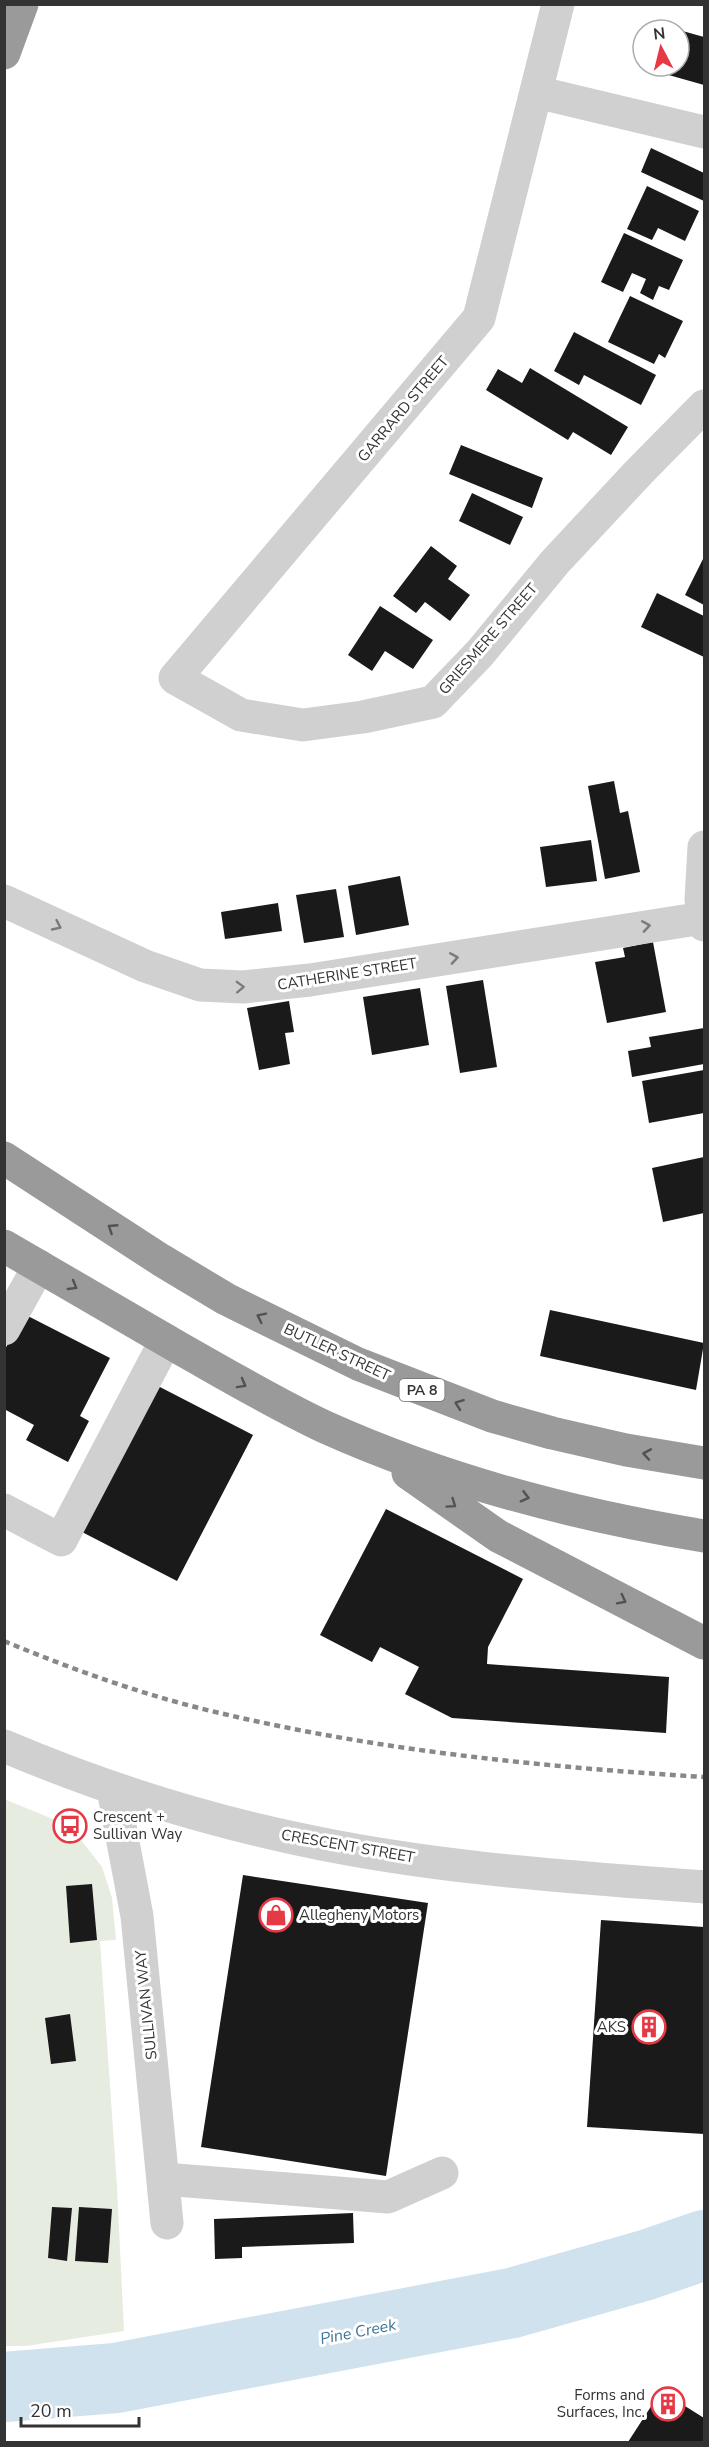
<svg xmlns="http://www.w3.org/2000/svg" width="709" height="2447" font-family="'Nunito Sans',sans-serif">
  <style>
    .green { fill: #e6ecdf }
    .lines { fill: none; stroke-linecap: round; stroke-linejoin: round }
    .river { stroke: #cfe2ee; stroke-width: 70 }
    .building { fill: #1a1a1a }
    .minor { stroke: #d0d0d0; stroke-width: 33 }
    .highway { stroke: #9a9a9a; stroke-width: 33 }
    .rail { stroke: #888; stroke-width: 4.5; stroke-dasharray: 6 4.5; stroke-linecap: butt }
    .oneway { stroke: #7a7a7a }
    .oneway2 { stroke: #525252 }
    .labels { text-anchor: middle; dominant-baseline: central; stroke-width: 6; stroke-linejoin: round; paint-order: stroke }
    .shield { fill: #fff; stroke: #707070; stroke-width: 1.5 }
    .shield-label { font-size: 14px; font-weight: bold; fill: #333 }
    .street-label { font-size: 15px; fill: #333; stroke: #fff }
    .poi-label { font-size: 15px; fill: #333; stroke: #fff; text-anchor: start }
    .water-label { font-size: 16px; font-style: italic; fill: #3f7597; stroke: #fff }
  </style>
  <rect width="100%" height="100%" fill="#fff"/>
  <path class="green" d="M 4,1799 L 70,1826 L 102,1867 L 112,1898 L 116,1940 L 100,1941 L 117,2187 L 124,2331 L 26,2346 L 4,2346 Z"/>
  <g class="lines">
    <path class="river" d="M 4,2387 L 116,2378 L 512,2303 L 646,2265 L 704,2245"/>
  </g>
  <path class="building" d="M 679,30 L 704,37 L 704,85 L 651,70 L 652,66 L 679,66 Z
    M 651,148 L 704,173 L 704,201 L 641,172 Z
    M 647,186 L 699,211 L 685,241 L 658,228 L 652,240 L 627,229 Z
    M 624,233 L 683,260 L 669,290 L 659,286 L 653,300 L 640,293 L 646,279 L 632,273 L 623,292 L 601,282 Z
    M 630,296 L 683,321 L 665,358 L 659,354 L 654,364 L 608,342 Z
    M 574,332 L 656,375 L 641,405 L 584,375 L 579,385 L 554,371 Z
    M 530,368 L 628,427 L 611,455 L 573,432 L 568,440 L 486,390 L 498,369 L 522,383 Z
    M 461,445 L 543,478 L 532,508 L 449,474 Z
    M 472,493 L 523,517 L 510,545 L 459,521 Z
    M 431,546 L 457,566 L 448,579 L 470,595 L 450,621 L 425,602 L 416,613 L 393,596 Z
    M 704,557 L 704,605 L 685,595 Z
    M 657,593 L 704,616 L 704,657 L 641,627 Z
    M 380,606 L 433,640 L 413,669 L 385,651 L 372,671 L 348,655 Z
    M 614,781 L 620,813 L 628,811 L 640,872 L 605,879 L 588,786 Z
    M 591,840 L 597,881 L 546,887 L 540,847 Z
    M 400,876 L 409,925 L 356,935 L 348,886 Z
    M 336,889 L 344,937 L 304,943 L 296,895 Z
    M 278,903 L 282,931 L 225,939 L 221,912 Z
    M 653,942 L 666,1012 L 607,1023 L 595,962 L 625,957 L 623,948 Z
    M 483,980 L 497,1067 L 460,1073 L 446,986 Z
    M 420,988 L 429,1045 L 372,1055 L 363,997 Z
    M 289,1001 L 294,1032 L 285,1033 L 290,1064 L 259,1070 L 247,1008 Z
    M 704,1028 L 704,1064 L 632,1077 L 628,1051 L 651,1047 L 649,1037 Z
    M 704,1070 L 704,1113 L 649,1123 L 642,1081 Z
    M 704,1157 L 704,1213 L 663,1222 L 652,1168 Z
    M 550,1310 L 704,1343 L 696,1390 L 540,1356 Z
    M 24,1314 L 110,1358 L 80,1416 L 89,1421 L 68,1462 L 26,1440 L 34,1425 L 4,1409 L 4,1351 Z
    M 158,1386 L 253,1435 L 177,1581 L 82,1532 Z
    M 386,1509 L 523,1579 L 488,1647 L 487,1664 L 669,1677 L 666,1733 L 452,1718 L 405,1694 L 419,1667 L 380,1647 L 372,1662 L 320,1635 Z
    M 243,1875 L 428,1903 L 386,2176 L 201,2147 Z
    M 92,1884 L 97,1940 L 70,1943 L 66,1886 Z
    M 601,1920 L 704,1927 L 704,2134 L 587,2127 Z
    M 70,2014 L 76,2061 L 51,2064 L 45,2018 Z
    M 52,2207 L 72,2208 L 67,2261 L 48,2258 Z
    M 79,2207 L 112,2209 L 108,2263 L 75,2261 Z
    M 353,2213 L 354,2243 L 242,2247 L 242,2258 L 215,2259 L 214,2219 Z
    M 661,2391 L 704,2418 L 704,2442 L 628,2442 Z"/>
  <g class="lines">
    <path class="minor" d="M 558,4 L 479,318 L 175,678 L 241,715 L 303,725 L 363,717 L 433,702 L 480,653 L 555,562 L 639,472 L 704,406
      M 536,92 L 704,132
      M 704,847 L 701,899 L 704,925
      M 4,901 L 145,966 L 200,985 L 243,987 L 310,980 L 703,918
      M 4,1329 L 39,1266
      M 4,1510 L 61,1540 L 166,1340
      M 4,1746 C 98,1786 199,1818 298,1839 C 431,1868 569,1877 704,1887
      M 113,1789 L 137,1916 L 167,2223
      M 164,2179 L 388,2197 L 442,2173"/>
    <path class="highway" d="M 4,53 L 22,4
      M 4,1158 L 161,1260 L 226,1299 L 358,1364 L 492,1416 L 552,1433 L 626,1450 L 704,1463
      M 4,1246 C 63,1280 122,1315 181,1349 C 229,1376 276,1404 325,1427 C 445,1481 575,1515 704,1536
      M 408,1473 L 498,1536 L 704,1643"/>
    <path class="rail" d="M 4,1641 C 76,1671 149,1697 224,1714 C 382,1751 543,1767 704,1777"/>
  </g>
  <defs><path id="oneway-chevron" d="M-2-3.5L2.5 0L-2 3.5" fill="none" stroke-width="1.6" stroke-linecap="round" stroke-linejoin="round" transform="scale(1.5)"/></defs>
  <g class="oneway">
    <use href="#oneway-chevron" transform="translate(57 926) rotate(25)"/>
    <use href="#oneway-chevron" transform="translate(646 926) rotate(-9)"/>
    <use href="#oneway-chevron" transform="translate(454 958) rotate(-9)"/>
    <use href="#oneway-chevron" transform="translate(240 987) rotate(-2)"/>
  </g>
  <g class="oneway2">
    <use href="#oneway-chevron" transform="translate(112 1228) rotate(-147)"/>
    <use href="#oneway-chevron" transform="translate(73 1286) rotate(30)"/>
    <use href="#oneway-chevron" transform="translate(261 1317) rotate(-154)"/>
    <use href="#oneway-chevron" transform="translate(242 1384) rotate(29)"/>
    <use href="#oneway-chevron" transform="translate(459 1404) rotate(-160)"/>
    <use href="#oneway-chevron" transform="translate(647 1454) rotate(-170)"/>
    <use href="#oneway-chevron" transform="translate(525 1497) rotate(15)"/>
    <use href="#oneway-chevron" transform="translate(452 1504) rotate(35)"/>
    <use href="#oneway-chevron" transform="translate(622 1600) rotate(27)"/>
  </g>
  <defs>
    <g id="bus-ring" transform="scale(1.725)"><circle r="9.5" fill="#fff" stroke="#e63946" stroke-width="1.5"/><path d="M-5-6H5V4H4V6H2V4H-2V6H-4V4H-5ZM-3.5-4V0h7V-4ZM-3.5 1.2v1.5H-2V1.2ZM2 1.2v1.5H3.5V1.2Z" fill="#e63946"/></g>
    <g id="shop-ring" transform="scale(1.725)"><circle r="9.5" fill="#fff" stroke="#e63946" stroke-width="1.5"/><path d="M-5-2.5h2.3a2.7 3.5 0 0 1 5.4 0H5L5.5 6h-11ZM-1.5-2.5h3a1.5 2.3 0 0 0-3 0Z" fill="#e63946"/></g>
    <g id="building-ring" transform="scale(1.725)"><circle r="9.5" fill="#fff" stroke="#e63946" stroke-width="1.5"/><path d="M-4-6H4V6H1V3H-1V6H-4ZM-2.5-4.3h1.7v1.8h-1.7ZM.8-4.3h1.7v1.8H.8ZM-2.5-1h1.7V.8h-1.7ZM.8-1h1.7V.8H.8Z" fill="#e63946"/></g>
  </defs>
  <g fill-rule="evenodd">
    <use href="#bus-ring" x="70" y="1826"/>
    <use href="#shop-ring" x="276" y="1915"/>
    <use href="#building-ring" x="649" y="2027"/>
    <use href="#building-ring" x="668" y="2404"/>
  </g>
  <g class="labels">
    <rect class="shield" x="399.5" y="1379" width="45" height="22" rx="4.5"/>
    <g class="shield-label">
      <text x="422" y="1390">PA 8</text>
    </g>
    <g class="street-label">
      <text transform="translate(403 409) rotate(-50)">GARRARD STREET</text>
      <text transform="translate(488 639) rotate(-49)">GRIESMERE STREET</text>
      <text transform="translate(347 974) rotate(-9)">CATHERINE STREET</text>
      <text transform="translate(337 1352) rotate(25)">BUTLER STREET</text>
      <text transform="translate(348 1846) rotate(10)">CRESCENT STREET</text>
      <text transform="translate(146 2005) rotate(-96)">SULLIVAN WAY</text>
    </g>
    <g class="poi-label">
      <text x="93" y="1817">Crescent +<tspan x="93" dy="17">Sullivan Way</tspan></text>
      <text x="299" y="1915">Allegheny Motors</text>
      <text x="626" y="2027" text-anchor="end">AKS</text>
      <text x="645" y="2395" text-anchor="end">Forms and<tspan x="645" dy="17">Surfaces, Inc.</tspan></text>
    </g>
    <g class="water-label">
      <text transform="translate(358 2332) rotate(-11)">Pine Creek</text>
    </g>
  </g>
  <rect width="709" height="2447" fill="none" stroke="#333333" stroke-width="12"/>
  <g transform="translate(661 48) rotate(353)"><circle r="28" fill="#ffffff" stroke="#adadad" stroke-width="1.5"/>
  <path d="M0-4.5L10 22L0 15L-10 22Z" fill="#e63946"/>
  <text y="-9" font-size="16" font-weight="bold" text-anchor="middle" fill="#333333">N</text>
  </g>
  <path d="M21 2417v9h118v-9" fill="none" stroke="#333333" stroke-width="3"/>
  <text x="30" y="2417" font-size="18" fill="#333333" stroke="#ffffff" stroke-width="4.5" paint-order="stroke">20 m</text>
</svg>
